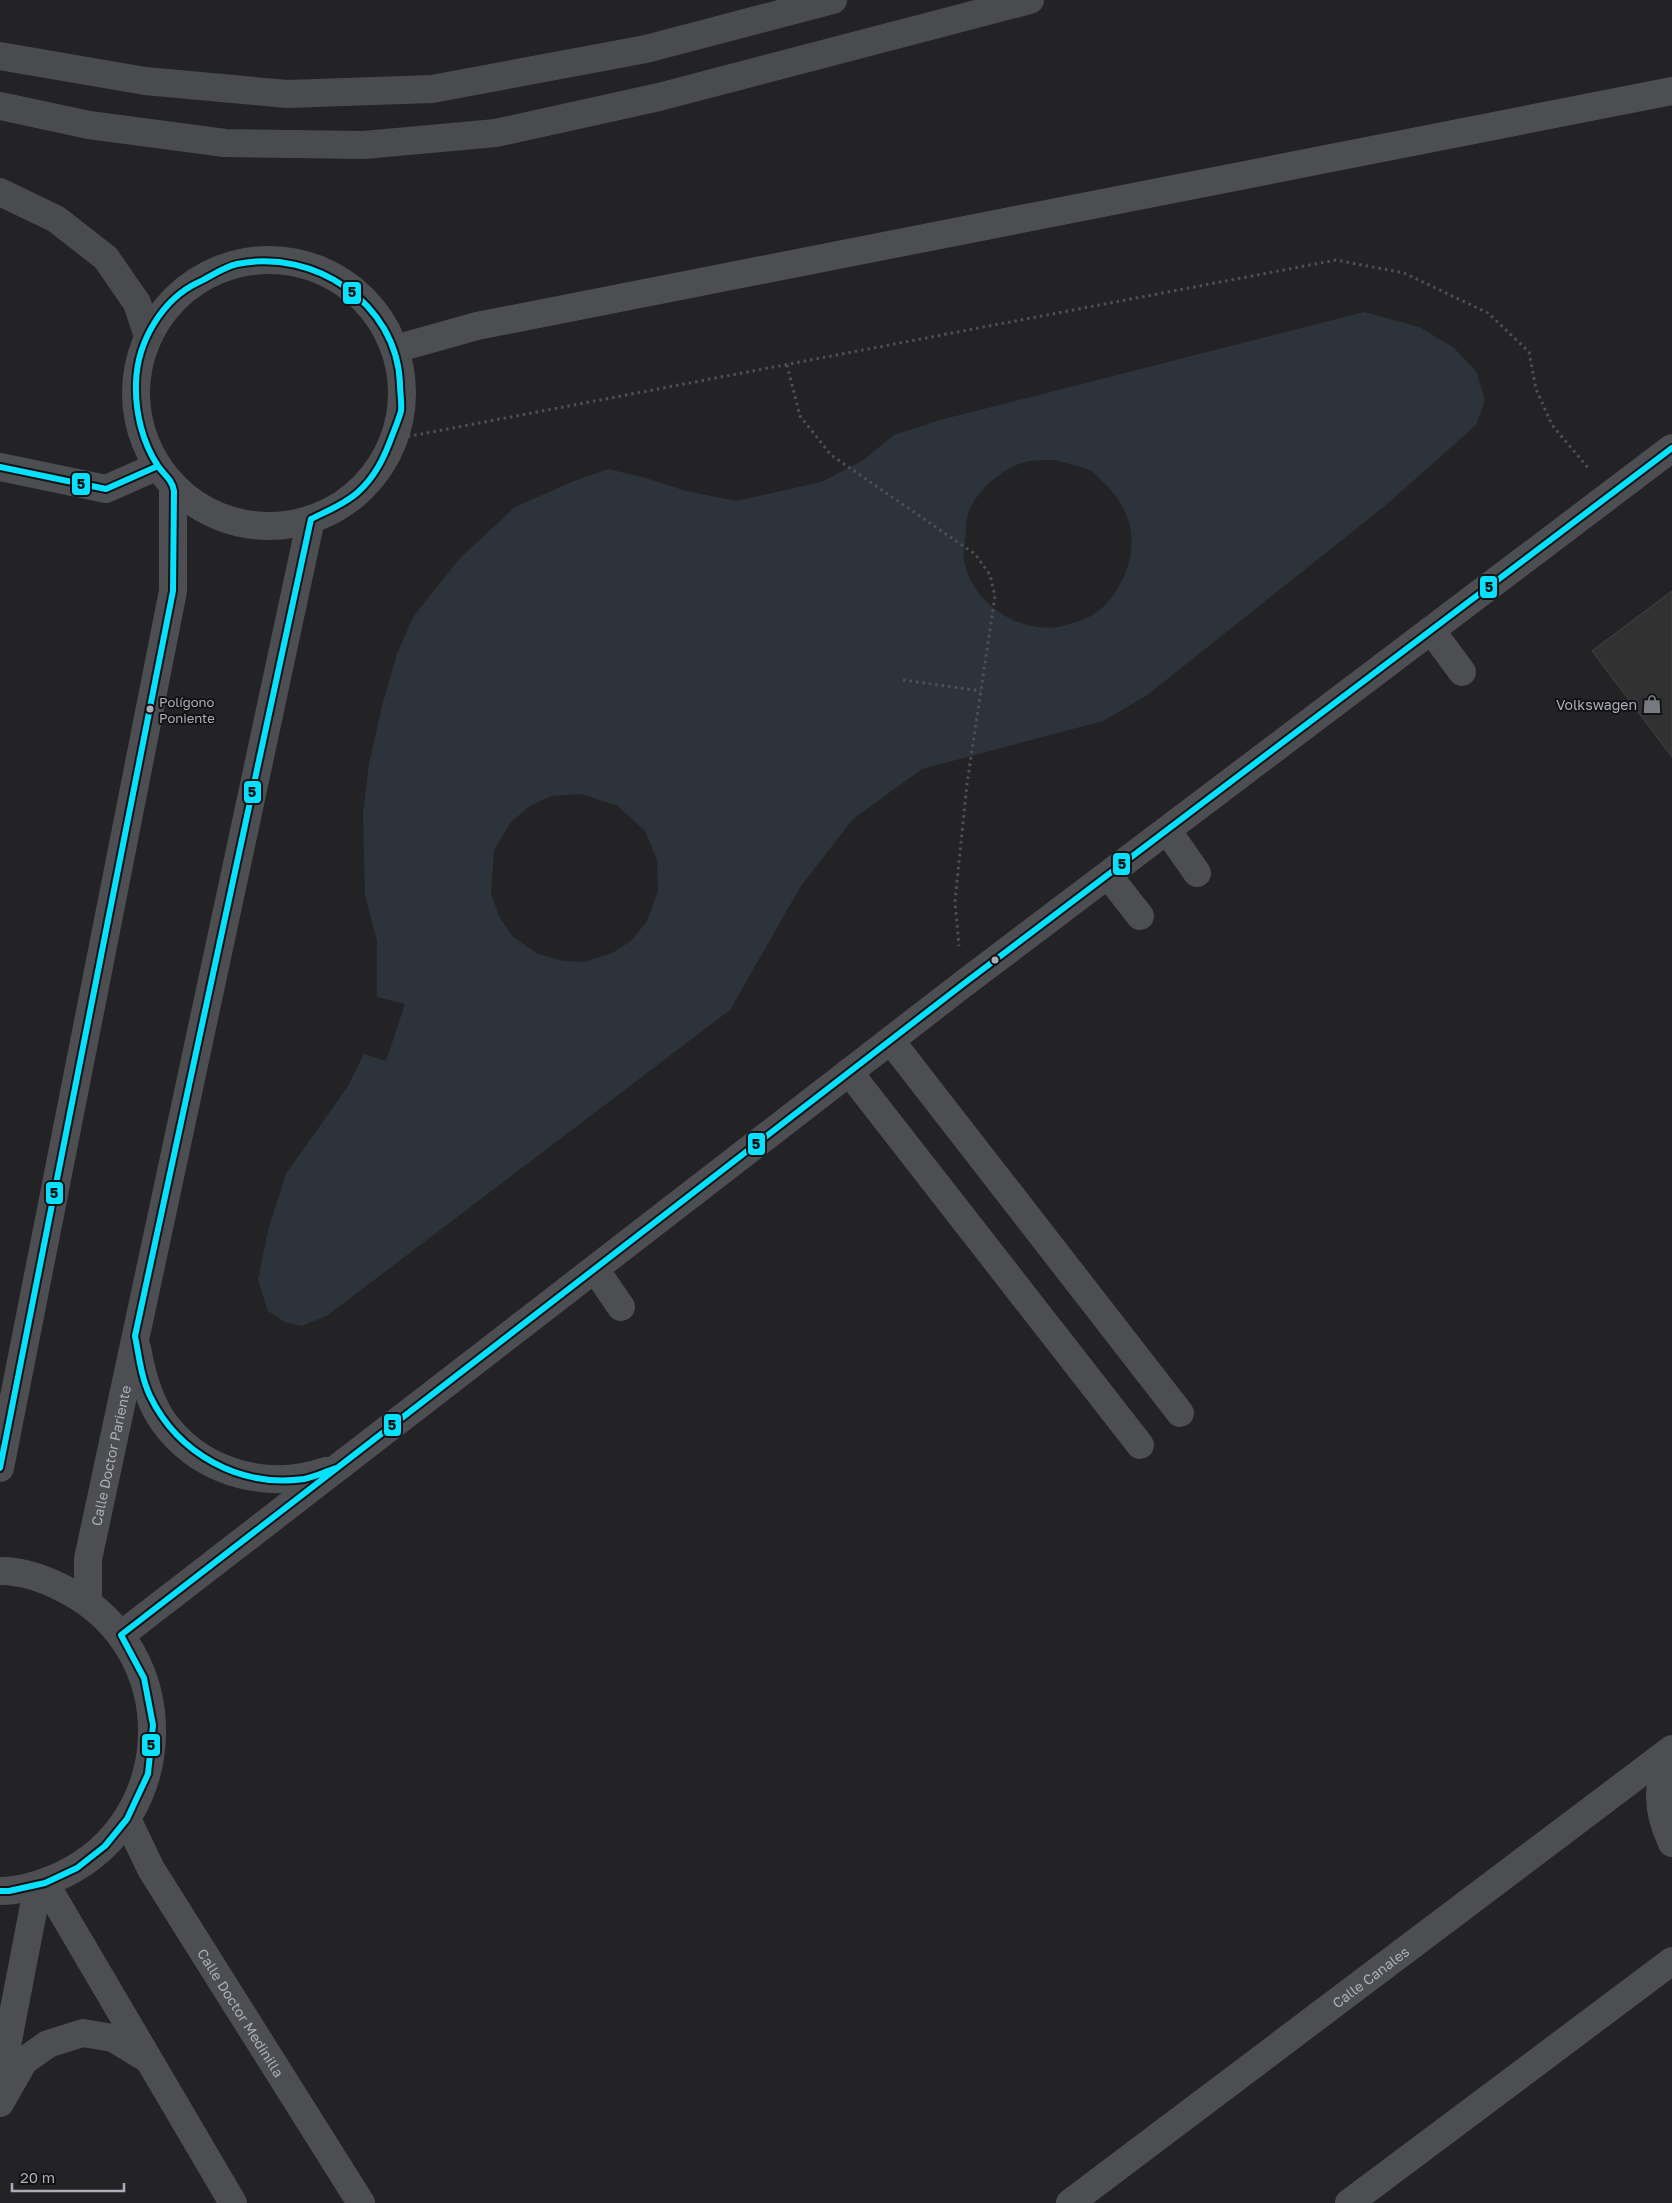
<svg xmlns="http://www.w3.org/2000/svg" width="1672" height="2203" font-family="'Golos Text',sans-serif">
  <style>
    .built { fill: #232325 }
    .water { fill: #2c333a; fill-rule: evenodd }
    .building { fill: #313131; stroke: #414245 }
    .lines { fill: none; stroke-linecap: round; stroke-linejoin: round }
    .path { stroke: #4f5053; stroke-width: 3; stroke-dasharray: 2.5 4; stroke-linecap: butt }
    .minor { stroke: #4d4e52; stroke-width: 28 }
    .highway { stroke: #4a4b4e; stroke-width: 28 }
    .bus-1-casing { stroke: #131315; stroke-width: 10 }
    .bus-1 { stroke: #06e1fe; stroke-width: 6 }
    .bus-dot { fill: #abaeb9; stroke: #131315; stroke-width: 2 }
    .labels { text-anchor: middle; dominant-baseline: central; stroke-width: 4; stroke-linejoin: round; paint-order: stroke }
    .bus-label { font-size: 13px; fill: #abaeb9; stroke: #131315; text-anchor: start }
    .poi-label { font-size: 14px; fill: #abaeb9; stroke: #131315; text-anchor: end }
    .street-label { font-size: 14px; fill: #abaeb9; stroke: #131315 }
    .line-badge { stroke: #131315; stroke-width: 2 }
    .pale-badge-label { font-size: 14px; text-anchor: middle; font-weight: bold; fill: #111 }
  </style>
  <rect width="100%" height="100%" fill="#191919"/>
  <path class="built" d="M 0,0 L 1672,0 L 1672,2203 L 0,2203 Z"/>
  <path class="water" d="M 1364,312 L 1419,327 L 1453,347 L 1476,371 L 1485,400 L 1476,425 L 1386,505 L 1146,696 L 1103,721 L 922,769 L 853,819 L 801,886 L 730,1010 L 328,1315 L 302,1326 L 285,1322 L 268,1311 L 258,1280 L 268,1230 L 286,1174 L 348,1086 L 364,1054 L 386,1061 L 405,1004 L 377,997 L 377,941 L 365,895 L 363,814 L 369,764 L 382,706 L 397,654 L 413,617 L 460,558 L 515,507 L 574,481 L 608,469 L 646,478 L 686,491 L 736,501 L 821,482 L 862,461 L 894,435 L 940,420 ZM 1055,460 C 1066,463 1080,466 1091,471 C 1096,474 1100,480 1105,484 C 1141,518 1139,565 1108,602 C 1097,615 1082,621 1066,625 C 1024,638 970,604 964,559 C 963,553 965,546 965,540 C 966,533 966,525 967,518 C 972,494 1002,468 1025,462 C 1034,460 1045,460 1055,460 ZM 581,794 L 618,806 L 645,831 L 657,860 L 658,891 L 647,921 L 631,941 L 612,953 L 584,962 L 563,961 L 538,954 L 512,936 L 499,916 L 491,893 L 494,850 L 511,822 L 531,805 L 552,796 Z"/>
  <path class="building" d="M 1672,591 L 1672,757 L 1592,651 Z"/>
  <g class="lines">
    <path class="path" d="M 787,365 L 800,416 L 831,455 L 975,554 L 990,575 L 995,596 L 967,784 L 955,901 L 959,946
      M 395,439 L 1336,260 L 1404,273 L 1488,313 L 1529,352 L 1536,389 L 1552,425 L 1589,469
      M 903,680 L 981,691"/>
    <g class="minor">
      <circle cx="269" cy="393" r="133"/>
      <path d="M 395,349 L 477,326 L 1672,91"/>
      <path d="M 0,467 L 106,489 L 158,466"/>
      <path d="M 1431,630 L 1462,672"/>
      <path d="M 1167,830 L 1197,873"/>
      <path d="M 1108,875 L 1140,916"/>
      <path d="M 891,1041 L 1180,1413"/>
      <path d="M 849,1072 L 1140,1445"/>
      <path d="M 595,1269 L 621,1307"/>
      <path d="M 137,1348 C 142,1376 150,1407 169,1429 C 207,1475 271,1490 326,1471"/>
      <path d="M 0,1468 L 173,591 L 173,485"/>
      <path d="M 0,1571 C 23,1571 48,1580 68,1591 C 183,1652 179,1819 62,1875 C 42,1884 22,1891 0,1891"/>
      <path id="s1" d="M 88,1601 L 88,1559 L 311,519"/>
      <path d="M 121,1635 L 962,985 L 1672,448"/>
      <path d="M 1672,1750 C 1656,1784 1656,1809 1672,1843"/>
      <path id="s2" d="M 127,1819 L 151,1869 L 361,2203"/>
      <path d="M 45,1883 L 233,2203"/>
      <path d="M 0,2082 L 38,1885"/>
      <path d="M 0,2103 L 24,2061 L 48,2044 L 83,2033 L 113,2038 L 146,2058"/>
      <path id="s3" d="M 1070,2203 L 1672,1749"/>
      <path d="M 1349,2203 L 1672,1961"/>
    </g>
    <path class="highway" d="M 0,56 L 145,81 L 287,94 L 432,89 L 646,49 L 833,0
      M 0,106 L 89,125 L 225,143 L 364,145 L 496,133 L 659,97 L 1030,0
      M 0,192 L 56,219 L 106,258 L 137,303 L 148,336"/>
    <g class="bus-1-casing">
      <path id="bus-1" d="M 0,467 L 106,489 L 158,466
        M 0,1468 L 173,591 L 174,491 C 172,479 164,475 158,466 C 142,442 135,411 136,383 C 137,342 162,299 199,282 C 211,276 224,267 237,264 C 314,248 397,303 400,384 C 400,393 402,403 401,411 C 399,419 395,428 392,436 C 384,458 375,477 357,493 C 343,505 327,511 311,519 L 135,1336 C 139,1356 141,1377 150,1396 C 178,1454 240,1488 304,1479 C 315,1477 326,1471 337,1468
        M 0,1891 L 9,1891 L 45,1883 L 77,1868 L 105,1846 L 127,1819 L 148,1774 L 153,1725 L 144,1678 L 121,1635 L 962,985 L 1672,448"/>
    </g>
    <use href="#bus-1" class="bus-1"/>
  </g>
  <defs>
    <g id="shop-bare" transform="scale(1.5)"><path d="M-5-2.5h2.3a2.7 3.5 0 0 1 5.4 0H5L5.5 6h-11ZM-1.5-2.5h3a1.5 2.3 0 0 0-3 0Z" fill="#787a81" stroke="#131315" stroke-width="2.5" paint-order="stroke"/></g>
  </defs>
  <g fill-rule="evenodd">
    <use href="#shop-bare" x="1652" y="704"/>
  </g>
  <g class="bus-dot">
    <circle cx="150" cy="709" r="4.5"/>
    <circle cx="995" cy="960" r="4.5"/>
  </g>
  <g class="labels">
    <g class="bus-label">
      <text x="159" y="702">Polígono<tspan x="159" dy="16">Poniente</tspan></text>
    </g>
    <g class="poi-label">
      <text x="1637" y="704">Volkswagen</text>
    </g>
    <g class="street-label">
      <text stroke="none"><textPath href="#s1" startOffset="148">Calle Doctor Pariente</textPath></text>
      <text stroke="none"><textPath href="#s3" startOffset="376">Calle Canales</textPath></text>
      <text stroke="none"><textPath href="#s2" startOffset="225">Calle Doctor Medinilla</textPath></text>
    </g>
  </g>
  <g class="line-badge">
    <rect x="342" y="281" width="20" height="24" rx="5" fill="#06e1fe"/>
    <rect x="71" y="472" width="20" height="24" rx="5" fill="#06e1fe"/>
    <rect x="1479" y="575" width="19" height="24" rx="5" fill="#06e1fe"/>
    <rect x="243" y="780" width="19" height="24" rx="5" fill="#06e1fe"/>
    <rect x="1112" y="852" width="19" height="24" rx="5" fill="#06e1fe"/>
    <rect x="747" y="1132" width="19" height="24" rx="5" fill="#06e1fe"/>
    <rect x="45" y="1181" width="19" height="24" rx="5" fill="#06e1fe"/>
    <rect x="383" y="1413" width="19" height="24" rx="5" fill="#06e1fe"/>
    <rect x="141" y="1733" width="20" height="24" rx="5" fill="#06e1fe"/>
  </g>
  <g class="pale-badge-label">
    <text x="352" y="297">5</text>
    <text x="81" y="489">5</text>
    <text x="1489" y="592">5</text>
    <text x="252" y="797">5</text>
    <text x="1122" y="869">5</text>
    <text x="756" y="1149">5</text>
    <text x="54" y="1198">5</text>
    <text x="392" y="1430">5</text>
    <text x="151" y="1750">5</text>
  </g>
  <path d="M12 2183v8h112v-8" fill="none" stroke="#abaeb9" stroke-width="2.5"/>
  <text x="20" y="2183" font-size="15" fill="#abaeb9" stroke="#131315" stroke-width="4" paint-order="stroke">20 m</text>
</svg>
